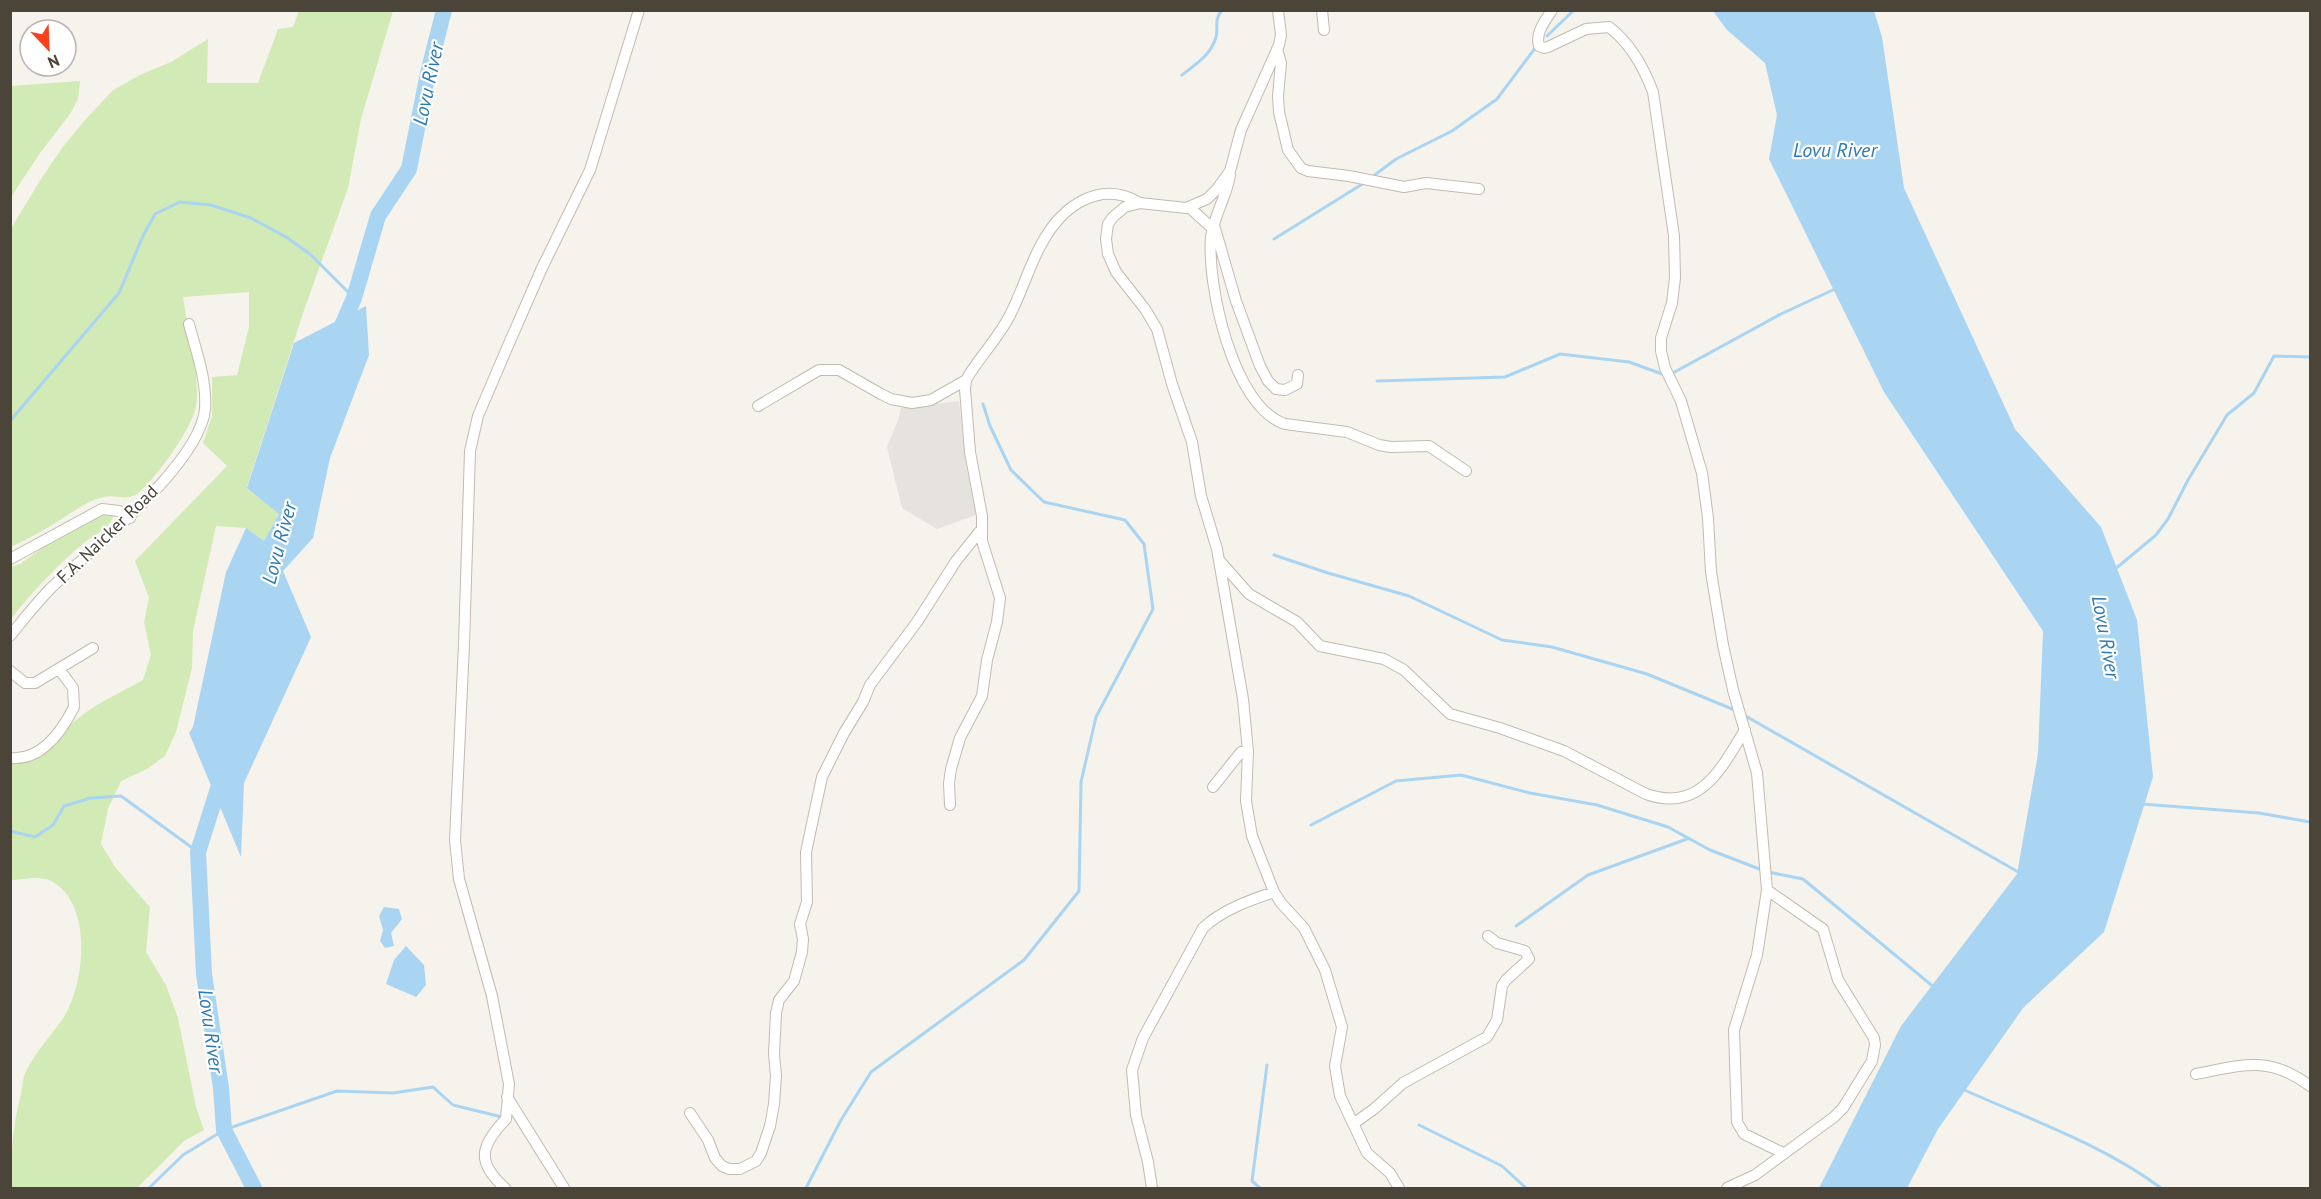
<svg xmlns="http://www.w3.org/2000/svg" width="2321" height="1199" font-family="'PT Sans',sans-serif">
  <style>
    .industrial { fill: #e6e2dd }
    .green { fill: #d2eab5 }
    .water { fill: #a9d4f2 }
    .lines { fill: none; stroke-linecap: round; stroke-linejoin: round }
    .stream { stroke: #a9d4f2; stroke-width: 3 }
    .river { stroke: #a9d4f2; stroke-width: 16 }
    .minor-casing { stroke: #c2bbae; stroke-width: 12 }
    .minor { stroke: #fff; stroke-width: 10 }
    .labels { text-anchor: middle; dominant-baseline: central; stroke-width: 4.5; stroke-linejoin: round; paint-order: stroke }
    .street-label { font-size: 18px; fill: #4b4439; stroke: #fff }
    .water-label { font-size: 20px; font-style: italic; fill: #2e7ab2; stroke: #fff }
  </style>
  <rect width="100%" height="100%" fill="#f6f3ec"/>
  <path class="industrial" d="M 959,401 L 966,465 L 976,515 L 937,529 L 902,508 L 887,447 L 898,420 L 901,408 Z"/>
  <path class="green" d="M 299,11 L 393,11 L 361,119 L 348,188 L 303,313 L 247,487 L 279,514 L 264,541 L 246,528 L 216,526 L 193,631 L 192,668 L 176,732 L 165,756 L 147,769 L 121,781 L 108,809 L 101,844 L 115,867 L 150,907 L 146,952 L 166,985 L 178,1018 L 196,1107 L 204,1130 L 184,1141 L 137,1188 L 11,1188 C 11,1154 12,1128 21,1094 C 22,1087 23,1078 26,1071 C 36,1051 53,1034 65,1015 C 85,981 93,903 51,881 C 38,875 24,880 11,880 L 11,763 C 32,763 72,720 94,707 C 110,697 127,689 143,680 L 151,655 L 144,622 L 149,598 L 135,561 L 227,466 L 203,443 L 212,416 L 212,377 L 237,375 L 249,327 L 249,292 L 183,297 C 187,325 201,380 196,406 C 193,427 155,480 138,493 C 126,502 116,494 103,497 C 83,502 65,518 47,528 C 35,535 23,541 11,547 L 10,230 L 41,179 L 62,148 L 85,120 L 113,90 L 142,74 L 171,62 L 208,39 L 207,83 L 258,83 L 278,29 L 293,27 Z
    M 80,81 L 78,99 L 70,114 L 40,153 L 11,197 L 11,86 Z
    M 99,513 L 114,514 C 112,526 95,535 85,542 C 58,564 32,592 11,619 L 11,567 L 20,564 L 51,542 Z"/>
  <path class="water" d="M 1713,11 L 1874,11 L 1882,37 L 1904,188 L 2015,429 L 2101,527 L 2137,620 L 2153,777 L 2104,932 L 2023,1008 L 1938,1129 L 1907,1188 L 1819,1188 L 1901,1026 L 2017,874 L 2038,754 L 2043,631 L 1884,392 L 1769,159 L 1777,115 L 1765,63 L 1727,30 Z
    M 366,306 L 369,355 L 330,458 L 313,538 L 283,571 L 311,637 L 244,783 L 241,857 L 189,733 L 193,727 L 226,572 L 246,528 L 264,541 L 279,514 L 247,488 L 294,343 Z
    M 384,907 L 399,909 L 402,919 L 391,933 L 394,946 L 385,948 L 380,941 L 383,930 L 379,916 Z
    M 406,946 L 424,965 L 426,985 L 416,997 L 386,984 L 394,960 Z"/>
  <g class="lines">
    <path class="stream" d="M 1547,36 L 1574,10
      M 1182,75 C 1196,64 1211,55 1216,37 C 1219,25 1213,22 1222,10
      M 1372,177 L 1396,159 L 1452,131 L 1497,99 L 1536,47
      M 1274,239 L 1364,183
      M 1671,374 L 1781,314 L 1835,289
      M 1377,381 L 1505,377 L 1560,354 L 1629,362 L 1665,375
      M 10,421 L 119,293 L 143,236 L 155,214 L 180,202 L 211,205 L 251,218 L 286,237 L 310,254 L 354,298
      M 1274,555 L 1328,573 L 1409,596 L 1502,640 L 1552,647 L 1647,674 L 1737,711
      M 2114,570 L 2156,535 L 2168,519 L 2188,480 L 2227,415 L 2254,393 L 2274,356 L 2310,357
      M 1742,714 L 2020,873
      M 2142,804 L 2259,813 L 2310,822
      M 1311,825 L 1396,781 L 1461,775 L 1530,793 L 1597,805 L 1668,827 L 1710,850 L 1762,870
      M 10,831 L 35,837 L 53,825 L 64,806 L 91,798 L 121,796 L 198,852
      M 1768,872 L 1803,879 L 1935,988
      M 1516,926 L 1588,875 L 1687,839
      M 1962,1089 C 2029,1119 2102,1144 2161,1188
      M 1419,1125 L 1502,1166 L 1526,1188
      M 149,1188 L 183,1155 L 224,1130 L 337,1091 L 393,1093 L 433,1087 L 453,1105 L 502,1117
      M 806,1188 L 841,1120 L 871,1072 L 1024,960 L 1079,891 L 1081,782 L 1096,717 L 1153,609 L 1144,544 L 1125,520 L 1044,502 L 1011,470 L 990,426 L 983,404
      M 1260,1188 L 1252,1181 L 1267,1065"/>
    <path class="river" d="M 338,335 L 354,298 L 378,216 L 409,169 L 428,73 L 444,10
      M 222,776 L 198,852 L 204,974 L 221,1088 L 224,1130 L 254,1188"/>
    <g class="minor-casing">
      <path id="minor" d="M 1278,10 L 1281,35 L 1279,45 L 1241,130 L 1230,171 L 1217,189 L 1207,199 L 1186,208 L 1140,203 L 1125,207 L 1113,217 L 1108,224 L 1106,239 L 1108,254 L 1116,272 L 1145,309 L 1157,329 L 1172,384 L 1192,442 L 1201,496 L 1217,549 L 1243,699 L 1248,751 L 1246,801 L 1252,836 L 1274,892 L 1281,903 L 1304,928 L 1325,970 L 1342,1027 L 1335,1066 L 1340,1096 L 1367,1153 L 1390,1173 L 1399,1188
        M 1322,10 L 1324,30
        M 1552,10 C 1545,21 1535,33 1539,46 L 1544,48 L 1548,47 L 1586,29 L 1609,27 C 1630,43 1644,68 1653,92 L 1674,236 L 1675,278 L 1672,303 L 1661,338 L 1661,351 L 1665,368 L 1681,401 L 1702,473 L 1708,518 L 1711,572 L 1723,645 L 1733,690 L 1757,773 L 1767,890 L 1823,929 L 1838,980 L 1874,1038 L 1875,1045 L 1872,1061 L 1843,1108 L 1834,1117 L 1755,1175 L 1727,1188
        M 1277,49 L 1281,63 L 1278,96 L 1279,112 L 1288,150 L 1301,168 L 1308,171 L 1349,176 L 1404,187 L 1426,183 L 1479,189
        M 1230,175 C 1227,196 1214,215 1211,237 C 1207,286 1233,407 1285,424 L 1347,432 L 1379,445 L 1391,447 L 1429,446 L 1466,471
        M 1189,207 L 1213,229
        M 1214,225 L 1236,301 L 1260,366 L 1268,381 L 1276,389 L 1285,390 L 1297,384 L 1298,375
        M 758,406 L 819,370 L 839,370 L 881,394 L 891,399 L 912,403 L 931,400 L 966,380
        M 10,559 L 102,509 L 119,511 L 130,518
        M 1219,560 L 1249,594 L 1297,622 L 1320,646 L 1384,659 L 1404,670 L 1450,714 L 1500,728 L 1564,751 L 1646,794 C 1700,813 1721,769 1745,730
        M 10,636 C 24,619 37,602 52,587 C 92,549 200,464 205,409 C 207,380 196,351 189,324
        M 10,671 L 25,683 L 35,683 L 93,648
        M 10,758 C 41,761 62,731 74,707 L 73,688 L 59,669
        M 1213,787 L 1241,752 L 1248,751
        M 950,805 L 949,783 L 951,769 L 960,738 L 982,696 L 987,660 L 997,622 L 1000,598 L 982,541 L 982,516 L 970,452 L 965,389 L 966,380 C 979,357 998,339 1010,315 C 1022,292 1029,266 1042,243 C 1062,206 1100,179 1140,203
        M 1767,890 L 1757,955 L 1734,1030 L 1737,1122 L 1744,1134 L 1783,1153
        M 2196,1074 C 2243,1065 2269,1055 2310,1086
        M 507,1097 L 564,1188
        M 690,1113 L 708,1140 L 715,1158 L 722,1166 L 729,1169 L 740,1169 L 756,1161 L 761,1153 L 770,1126 L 774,1104 L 776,1076 L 774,1054 L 776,1013 L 779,1000 L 794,981 L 802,952 L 803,939 L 800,924 L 807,902 L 806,852 L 822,777 L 844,733 L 863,702 L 870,685 L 917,622 L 956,561 L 980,531
        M 1353,1124 L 1374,1109 L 1403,1083 L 1487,1037 L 1497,1020 L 1502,986 L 1506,980 L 1529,959 L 1525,951 L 1497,943 L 1488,936
        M 505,1188 C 476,1162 480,1146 506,1119 L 509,1084 L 492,996 L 459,879 L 455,840 L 464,644 L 470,451 L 478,416 L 507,348 L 542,268 L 590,170 L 639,10
        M 1152,1188 L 1148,1162 L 1136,1115 L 1132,1070 L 1143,1038 L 1203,928 C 1222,910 1250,900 1274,892"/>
    </g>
    <use href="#minor" class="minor"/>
  </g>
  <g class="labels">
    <g class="street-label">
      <text transform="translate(107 534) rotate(-44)">F.A. Naicker Road</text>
    </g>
    <g class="water-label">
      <text transform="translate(428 84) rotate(-78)">Lovu River</text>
      <text x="1835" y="150">Lovu River</text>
      <text transform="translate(279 543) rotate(-75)">Lovu River</text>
      <text transform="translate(2106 637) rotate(80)">Lovu River</text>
      <text transform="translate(211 1031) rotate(82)">Lovu River</text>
    </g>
  </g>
  <rect width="2321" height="1199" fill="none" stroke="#4b4439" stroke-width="24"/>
  <g transform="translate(48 48) rotate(157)"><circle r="28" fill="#ffffff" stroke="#b7b4b0" stroke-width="1.5"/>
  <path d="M0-4.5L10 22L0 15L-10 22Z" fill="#fc3f1d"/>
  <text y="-9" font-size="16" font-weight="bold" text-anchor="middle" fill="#4b4439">N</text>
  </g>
</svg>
